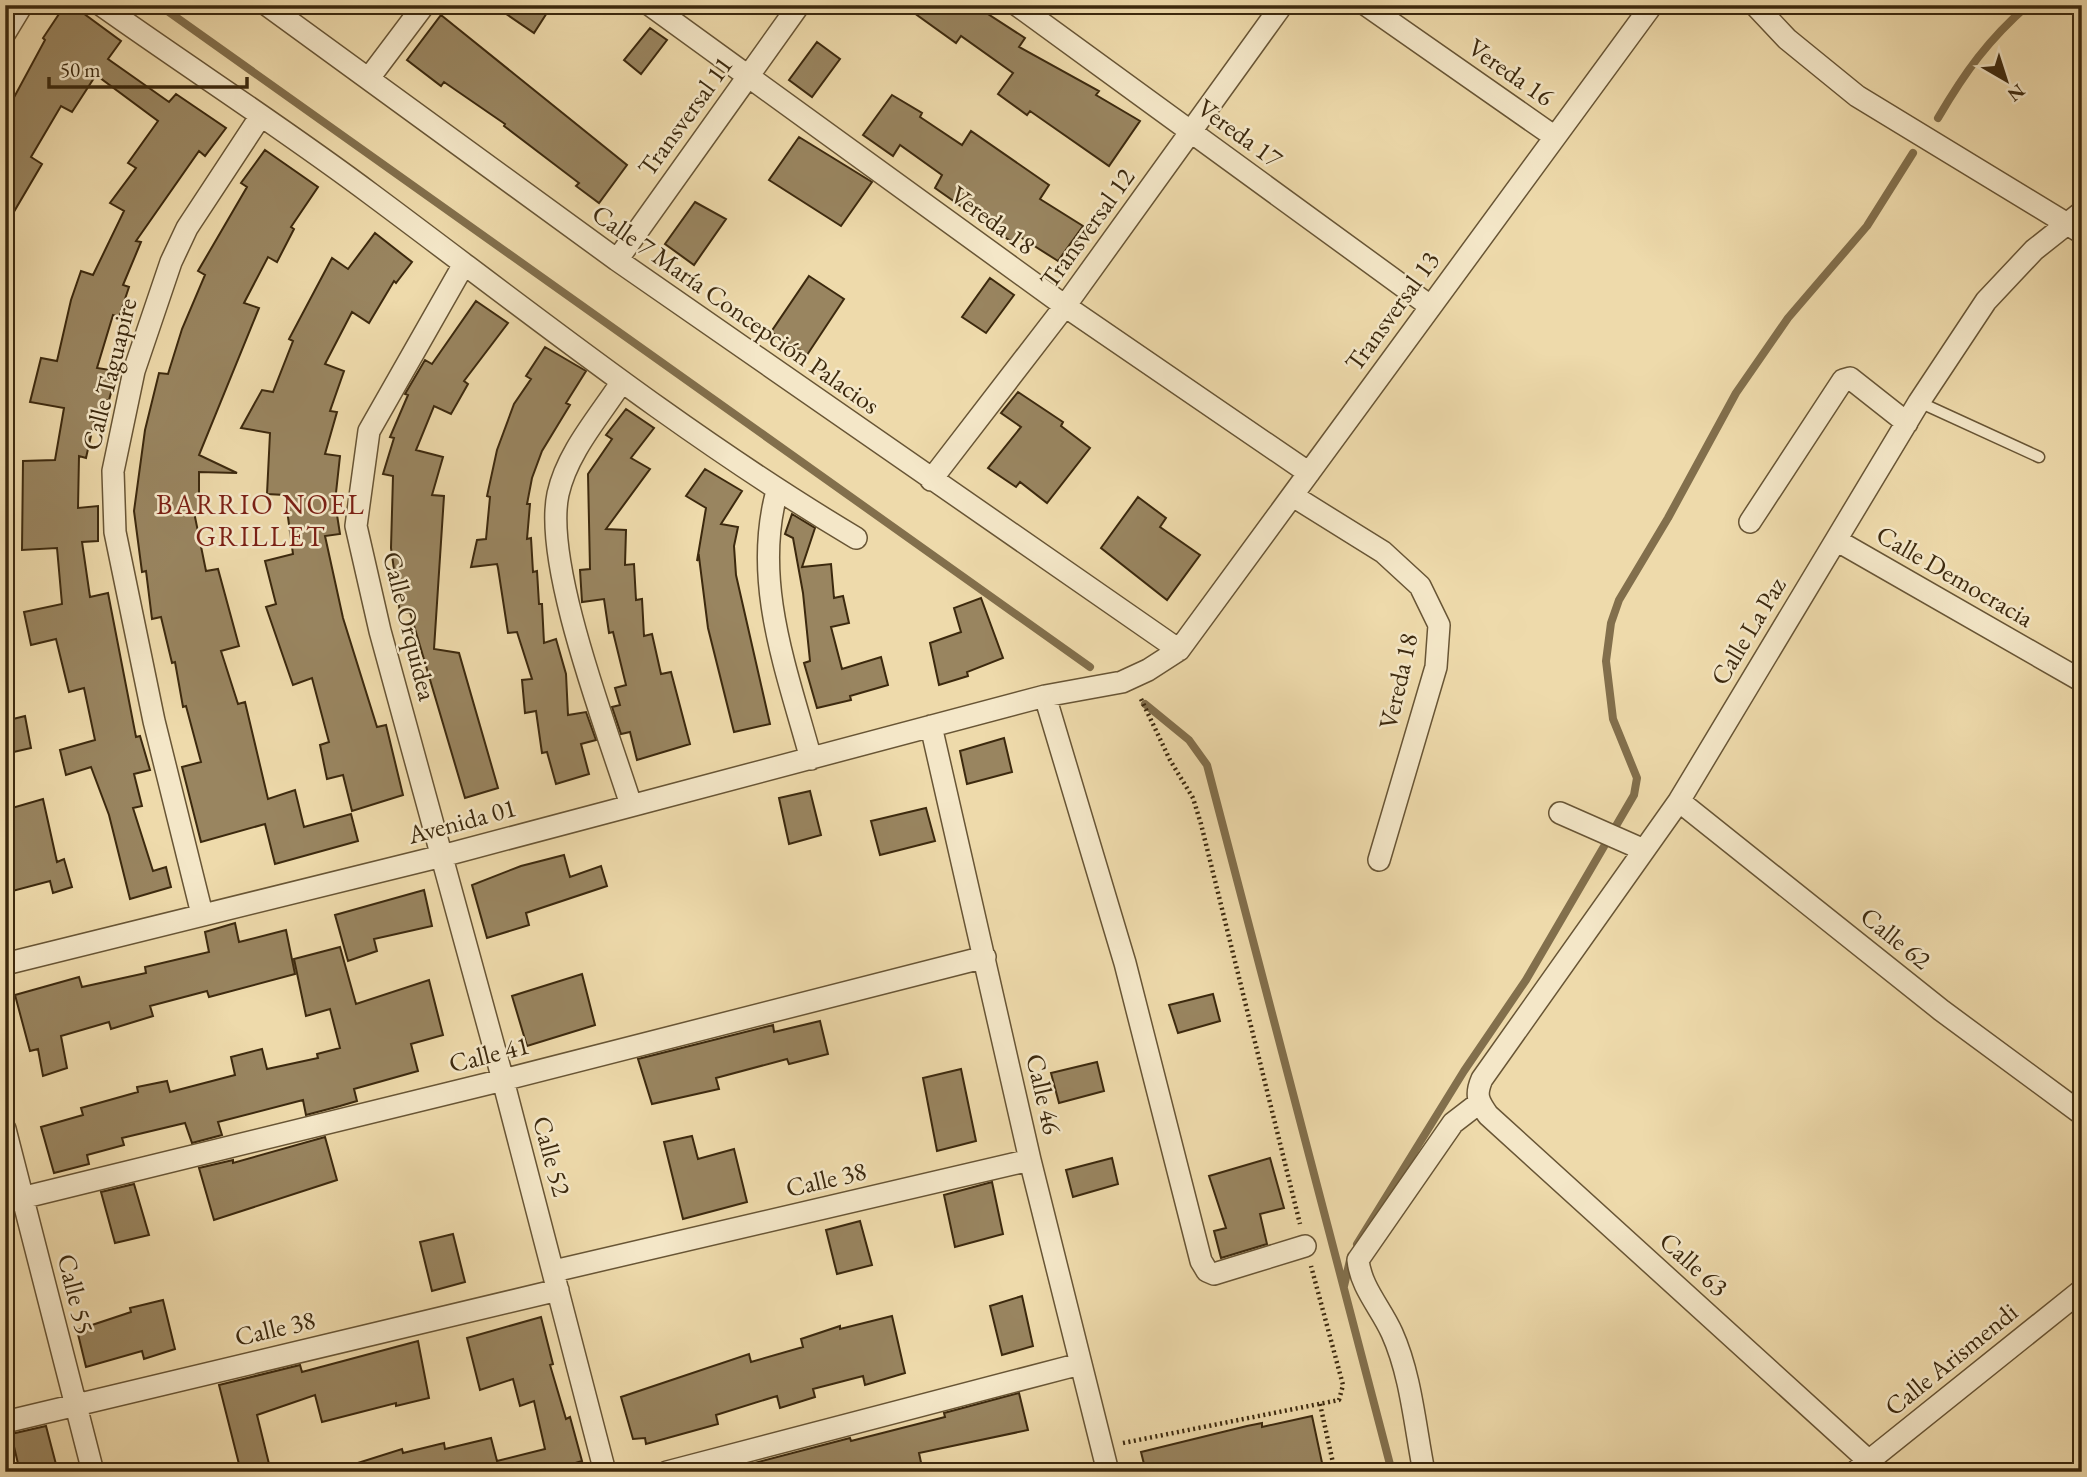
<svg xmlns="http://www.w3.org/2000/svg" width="2087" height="1477" font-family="'EB Garamond',serif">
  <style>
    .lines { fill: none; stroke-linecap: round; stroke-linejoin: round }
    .stream { stroke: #826f4c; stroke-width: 8 }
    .building { fill: #998560; stroke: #3c290e; stroke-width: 2 }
    .lane-casing { stroke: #685535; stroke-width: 13 }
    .street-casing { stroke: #685535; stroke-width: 24 }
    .path { stroke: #3c290e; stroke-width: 4.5; stroke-dasharray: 2 3.5; stroke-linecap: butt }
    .lane { stroke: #f4e7c8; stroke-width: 10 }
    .street { stroke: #f4e7c8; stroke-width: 21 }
    .labels { text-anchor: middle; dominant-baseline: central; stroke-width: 5; stroke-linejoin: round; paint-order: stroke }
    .street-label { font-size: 26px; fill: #3c290e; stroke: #f4e7c8 }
    .neighbourhood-label { font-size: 28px; letter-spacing: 2px; fill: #7a1f14; stroke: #f4e7c8 }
  </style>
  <rect width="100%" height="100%" fill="#eedaab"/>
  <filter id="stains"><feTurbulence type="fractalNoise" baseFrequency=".00286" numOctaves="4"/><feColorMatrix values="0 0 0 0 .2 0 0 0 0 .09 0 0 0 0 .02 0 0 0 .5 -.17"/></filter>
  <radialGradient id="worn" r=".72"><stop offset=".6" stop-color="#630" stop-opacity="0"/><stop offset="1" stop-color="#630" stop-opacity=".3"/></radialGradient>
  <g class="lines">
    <path class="stream" d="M 159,5 L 1090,667
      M 1938,118 C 1965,72 1988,40 2028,5
      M 1145,704 L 1189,740 L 1207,765 L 1392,1472
      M 1357,1244 L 1464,1071 L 1526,980 L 1634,795 L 1637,778 L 1613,719 L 1606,661 L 1611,623 L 1619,600 L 1668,518 L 1736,393 L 1788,318 L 1867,226 L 1913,153
      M 1344,1286 L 1351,1256"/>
  </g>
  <path class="building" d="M 65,5 L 72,5 L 121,41 L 108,59 L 169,102 L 176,94 L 226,128 L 205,156 L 199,151 L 136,241 L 141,242 L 123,285 L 129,287 L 119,317 L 113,315 L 97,368 L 117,371 L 109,400 L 101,401 L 101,414 L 96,413 L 86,458 L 79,456 L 78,508 L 98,506 L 98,541 L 82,542 L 90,597 L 108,593 L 136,737 L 140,736 L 150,770 L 134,774 L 142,806 L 133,808 L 153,871 L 166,867 L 171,887 L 130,899 L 109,815 L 91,767 L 66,775 L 60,750 L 95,740 L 84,688 L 69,692 L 56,639 L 31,645 L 24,612 L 62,604 L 57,548 L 22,550 L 23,461 L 55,460 L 64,408 L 30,402 L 41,358 L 57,361 L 71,300 L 81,271 L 93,275 L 124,211 L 110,203 L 136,168 L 128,163 L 158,121 L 96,75 L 72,112 L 61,106 L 31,157 L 42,164 L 5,227 L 5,114 L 45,40 L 43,38 Z
    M 493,5 L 552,5 L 534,33 Z
    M 903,5 L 974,5 L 1025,38 L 1019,47 L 1099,91 L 1096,95 L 1140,121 L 1109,166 L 1030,111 L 1027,115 L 998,94 L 1013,73 L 961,36 L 956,43 Z
    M 441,15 L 627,165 L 599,203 L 576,186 L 579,183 L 504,126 L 505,124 L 444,82 L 441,86 L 407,60 Z
    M 650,28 L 667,40 L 641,74 L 624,60 Z
    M 817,42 L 840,59 L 812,97 L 789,80 Z
    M 892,95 L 922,113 L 920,117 L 962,145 L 971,131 L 1049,185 L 1040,199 L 1083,226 L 1058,261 L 1017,235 L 1012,242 L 935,188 L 942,175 L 900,145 L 893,156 L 863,135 Z
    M 799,137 L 872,182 L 841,226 L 769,180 Z
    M 265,150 L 318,187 L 291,227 L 294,229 L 277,262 L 268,257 L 244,303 L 259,308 L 199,455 L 237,473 L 199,472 L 199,512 L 194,512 L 206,571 L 218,569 L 239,646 L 221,651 L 238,704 L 245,702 L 268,799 L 295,790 L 304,827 L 351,814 L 358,841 L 275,864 L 265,824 L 201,842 L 182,767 L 201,762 L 186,706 L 183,707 L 175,662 L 172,663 L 161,617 L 152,619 L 146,571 L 142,572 L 134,511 L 145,430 L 159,373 L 168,374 L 182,329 L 205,275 L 198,271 L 247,187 L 241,183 Z
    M 695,202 L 726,219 L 694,265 L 665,244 Z
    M 375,233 L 412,262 L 396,283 L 394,281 L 369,323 L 352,312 L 325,364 L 344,371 L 330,411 L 337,412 L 325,454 L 340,456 L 335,502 L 340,534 L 325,536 L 343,618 L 377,727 L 386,725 L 403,795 L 352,811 L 343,775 L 327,779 L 320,745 L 329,742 L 312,678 L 293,685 L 266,607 L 276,604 L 265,561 L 293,554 L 285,495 L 267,494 L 270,433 L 241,428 L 262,390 L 273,392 L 293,341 L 289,339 L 332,258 L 348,269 Z
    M 809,276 L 844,299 L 807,355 L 771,332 Z
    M 990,278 L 1014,295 L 986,333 L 962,317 Z
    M 476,301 L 508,323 L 464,381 L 468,384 L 451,414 L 434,406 L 416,450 L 443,457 L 432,495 L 444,496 L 434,649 L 459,653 L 498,788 L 465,798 L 410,612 L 400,613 L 391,548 L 393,476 L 383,474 L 394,438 L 390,437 L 408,395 L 405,394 L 425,360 L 432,364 Z
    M 545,347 L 586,371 L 566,403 L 570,405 L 542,451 L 532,478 L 527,504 L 530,504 L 527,539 L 531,538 L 533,572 L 537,571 L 539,604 L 542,604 L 544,643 L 556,639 L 566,674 L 568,715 L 586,712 L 596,740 L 581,744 L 589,774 L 556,784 L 547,752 L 542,753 L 536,711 L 525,713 L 522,680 L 532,679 L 517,632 L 508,633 L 498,568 L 497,564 L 471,567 L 477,540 L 486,539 L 490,497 L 487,496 L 497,450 L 514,404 L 531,379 L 526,376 Z
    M 1018,392 L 1063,422 L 1061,426 L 1090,448 L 1047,503 L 1020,482 L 1016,487 L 988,468 L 1021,427 L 1001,413 Z
    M 626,409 L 654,428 L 631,458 L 650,469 L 606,529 L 626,530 L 625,565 L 634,564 L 636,600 L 642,599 L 644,636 L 652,634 L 661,674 L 671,672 L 690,744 L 637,760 L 630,732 L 621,734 L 612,707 L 620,705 L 615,688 L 626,685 L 613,632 L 609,633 L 604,599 L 582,602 L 580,570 L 590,569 L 588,474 L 612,439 L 606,435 Z
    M 705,469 L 742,491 L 721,524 L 738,527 L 734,546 L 736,575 L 770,724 L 734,732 L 708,628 L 699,557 L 697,561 L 706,508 L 686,496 Z
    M 1138,497 L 1166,518 L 1160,527 L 1200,555 L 1167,600 L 1101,548 Z
    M 792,514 L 815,528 L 802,567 L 831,564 L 834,598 L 843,596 L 849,623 L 831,627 L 842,669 L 881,657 L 888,685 L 850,696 L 851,700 L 817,708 L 804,663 L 810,661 L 803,593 L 793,538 L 785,534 Z
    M 981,598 L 1003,658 L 967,672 L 968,676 L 939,685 L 930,643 L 961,632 L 954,608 Z
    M 25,716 L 31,748 L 5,754 L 5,721 Z
    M 1004,738 L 1012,772 L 967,784 L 960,751 Z
    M 810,791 L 821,835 L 789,844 L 779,798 Z
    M 43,799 L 57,862 L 64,859 L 72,887 L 53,893 L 50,881 L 5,893 L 5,810 Z
    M 926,808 L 935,841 L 880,855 L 871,821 Z
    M 564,855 L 570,877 L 601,866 L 607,886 L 526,913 L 529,925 L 487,938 L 472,885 L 521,866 Z
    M 424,890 L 432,926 L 374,939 L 377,951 L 348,961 L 335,915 Z
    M 235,923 L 239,942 L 286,930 L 295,974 L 209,997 L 207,991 L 150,1006 L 153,1016 L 111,1029 L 109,1022 L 61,1036 L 67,1068 L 43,1076 L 38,1049 L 30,1051 L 15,995 L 79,977 L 82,987 L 146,973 L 145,967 L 209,952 L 205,932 Z
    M 340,947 L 356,1004 L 429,980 L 443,1035 L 411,1044 L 418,1071 L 354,1089 L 357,1101 L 340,1106 L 306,1115 L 303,1100 L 218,1122 L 222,1135 L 192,1143 L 185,1123 L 122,1138 L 124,1145 L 87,1155 L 89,1164 L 54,1173 L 41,1127 L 83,1115 L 81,1108 L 138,1092 L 137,1087 L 167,1081 L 170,1092 L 235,1075 L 231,1057 L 262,1049 L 267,1069 L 318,1058 L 317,1054 L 340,1048 L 330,1009 L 306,1016 L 294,959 Z
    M 582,974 L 595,1025 L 527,1046 L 512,996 Z
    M 1213,994 L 1220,1021 L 1178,1033 L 1169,1005 Z
    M 820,1021 L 828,1054 L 789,1064 L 787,1059 L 716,1078 L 719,1089 L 652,1104 L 638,1059 L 773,1025 L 774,1032 Z
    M 1097,1062 L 1104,1091 L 1059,1103 L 1051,1073 Z
    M 961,1069 L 976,1141 L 937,1151 L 923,1078 Z
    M 692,1136 L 698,1159 L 734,1149 L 747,1202 L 683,1219 L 664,1142 Z
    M 325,1137 L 337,1180 L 214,1220 L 199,1168 L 233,1160 L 233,1163 Z
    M 1112,1158 L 1118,1184 L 1073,1197 L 1066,1170 Z
    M 1270,1158 L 1284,1208 L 1260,1214 L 1267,1244 L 1221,1258 L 1214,1231 L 1226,1228 L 1209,1176 Z
    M 992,1182 L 1003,1234 L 955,1247 L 944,1195 Z
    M 134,1184 L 149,1235 L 115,1243 L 101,1192 Z
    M 860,1221 L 872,1265 L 837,1274 L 826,1230 Z
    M 453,1234 L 465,1282 L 432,1291 L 420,1242 Z
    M 1022,1296 L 1033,1346 L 1002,1355 L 990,1306 Z
    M 163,1300 L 175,1349 L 144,1359 L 142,1351 L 86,1367 L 77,1330 L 131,1312 L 130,1308 Z
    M 892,1316 L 905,1373 L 865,1385 L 863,1376 L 813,1389 L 815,1397 L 780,1408 L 777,1396 L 716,1415 L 718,1424 L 646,1444 L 645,1438 L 633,1439 L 621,1397 L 749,1354 L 751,1362 L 803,1347 L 801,1339 L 840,1326 L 840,1329 Z
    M 541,1317 L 553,1364 L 550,1365 L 566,1419 L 570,1417 L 582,1461 L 546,1472 L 345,1472 L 345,1467 L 402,1449 L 403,1453 L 444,1443 L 445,1449 L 491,1438 L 497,1461 L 545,1449 L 534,1401 L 520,1406 L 513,1379 L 480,1390 L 467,1338 Z
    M 418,1341 L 429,1398 L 396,1406 L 396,1403 L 322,1422 L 315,1395 L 257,1415 L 271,1472 L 241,1472 L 219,1385 L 300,1365 L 302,1372 Z
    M 1019,1393 L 1028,1430 L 919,1453 L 923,1472 L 720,1472 L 850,1438 L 851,1441 L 945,1417 L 944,1413 Z
    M 1312,1416 L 1324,1472 L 1146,1472 L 1141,1452 L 1247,1426 L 1262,1423 L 1262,1427 Z
    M 46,1426 L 58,1472 L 20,1472 L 11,1434 Z"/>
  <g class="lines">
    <g class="lane-casing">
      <path id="lane" d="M 1919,402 L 2039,457"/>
    </g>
    <g class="street-casing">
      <path id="street" d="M 101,5 C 191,69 283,128 371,194 C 531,313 685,436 856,538
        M 267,5 L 617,260 L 1179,650
        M 650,5 L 1065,306 L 1309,473
        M 1017,5 L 1430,306
        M 1366,5 L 1555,137
        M 1755,5 L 1787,39 L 1857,96 L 2082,233
        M 5,33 L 22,5
        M 369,78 L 424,5
        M 617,260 L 799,5
        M 464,264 L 369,431 L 356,526 L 380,631 L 503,1080 L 605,1472
        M 621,383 C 598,418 567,453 558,494 C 543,565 608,732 631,805
        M 931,480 L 1065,306 L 1282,5
        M 777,491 C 752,582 787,671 811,759
        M 1293,496 L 1383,552 L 1420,586 L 1439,625 L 1436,667 L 1379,860
        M 1750,522 L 1843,380 L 1850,378 L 1907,423
        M 1836,540 L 2082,681
        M 1045,696 L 1125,963 L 1201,1261 L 1207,1271 L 1214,1274 L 1305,1246
        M 931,726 L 1030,1160 L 1108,1472
        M 1679,801 L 1941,1010 L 2082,1114
        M 1560,813 L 1644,850
        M 202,914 L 154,721 L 115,532 L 113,471 L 134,371 L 171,262 L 187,228 L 260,117
        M 5,964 L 442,856 L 1045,696 L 1122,682 L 1148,670 L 1179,650 L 1652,5
        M 5,1129 L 93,1472
        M 5,1202 L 503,1080 L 985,957
        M 554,1271 L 1030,1160
        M 5,1422 L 558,1290
        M 667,1472 L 1080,1364
        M 1424,1472 C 1415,1427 1411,1375 1392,1333 C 1381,1308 1361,1288 1358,1260 L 1453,1123 L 1479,1103
        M 1855,1472 L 2082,1290
        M 1881,1472 L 1488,1115 C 1478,1101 1475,1095 1482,1079 L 1679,801 L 1919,402 L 1986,301 L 2034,250 L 2082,212"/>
    </g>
    <path class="path" d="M 1141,699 L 1170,760 L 1193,798 L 1201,824 L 1300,1224
      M 1320,1404 L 1335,1472
      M 1123,1443 L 1339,1400 L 1343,1385 L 1311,1266"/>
    <use href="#lane" class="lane"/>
    <use href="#street" class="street"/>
  </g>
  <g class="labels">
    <g class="street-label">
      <text transform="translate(1511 72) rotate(35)">Vereda 16</text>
      <text transform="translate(685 116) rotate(-54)">Transversal 11</text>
      <text transform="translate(1240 133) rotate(36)">Vereda 17</text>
      <text transform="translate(993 220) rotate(36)">Vereda 18</text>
      <text transform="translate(1087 228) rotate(-54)">Transversal 12</text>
      <text transform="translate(736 309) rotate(35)">Calle 7 María Concepción Palacios</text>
      <text transform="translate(1392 311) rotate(-54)">Transversal 13</text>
      <text transform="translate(109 374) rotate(-76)">Calle Taguapire</text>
      <text transform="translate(1955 576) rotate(30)">Calle Democracia</text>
      <text transform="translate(410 626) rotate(76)">Calle Orquidea</text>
      <text transform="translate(1748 631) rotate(-59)">Calle La Paz</text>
      <text transform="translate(1398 681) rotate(-77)">Vereda 18</text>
      <text transform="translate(462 821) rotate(-15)">Avenida 01</text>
      <text transform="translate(1896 938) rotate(39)">Calle 62</text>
      <text transform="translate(489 1054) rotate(-14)">Calle 41</text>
      <text transform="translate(1044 1094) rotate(77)">Calle 46</text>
      <text transform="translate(552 1156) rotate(75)">Calle 52</text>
      <text transform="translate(826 1179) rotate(-13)">Calle 38</text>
      <text transform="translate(1694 1264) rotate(42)">Calle 63</text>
      <text transform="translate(76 1294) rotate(76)">Calle 55</text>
      <text transform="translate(275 1328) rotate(-13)">Calle 38</text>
      <text transform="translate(1951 1359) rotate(-39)">Calle Arismendi</text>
    </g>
    <g class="neighbourhood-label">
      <text x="261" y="504">BARRIO NOEL<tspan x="261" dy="32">GRILLET</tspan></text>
    </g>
  </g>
  <rect width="2087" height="1477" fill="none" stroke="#eedaab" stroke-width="28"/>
  <rect x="7" y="7" width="2073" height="1463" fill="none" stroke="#3c290e" stroke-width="3.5"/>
  <rect x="14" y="14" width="2059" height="1449" fill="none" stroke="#3c290e" stroke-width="2"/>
  <g transform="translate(2006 80) rotate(141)" stroke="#f4e7c8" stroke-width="5" paint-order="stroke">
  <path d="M0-5L12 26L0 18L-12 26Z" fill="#3c290e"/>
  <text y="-10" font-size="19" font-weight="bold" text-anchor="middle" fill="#3c290e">N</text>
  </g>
  <path d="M49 77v10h198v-10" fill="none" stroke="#3c290e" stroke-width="3.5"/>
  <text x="60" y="77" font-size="21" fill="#3c290e" stroke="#f4e7c8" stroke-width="5" paint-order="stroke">50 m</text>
  <rect width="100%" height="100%" filter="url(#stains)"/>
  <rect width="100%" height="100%" fill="url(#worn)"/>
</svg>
